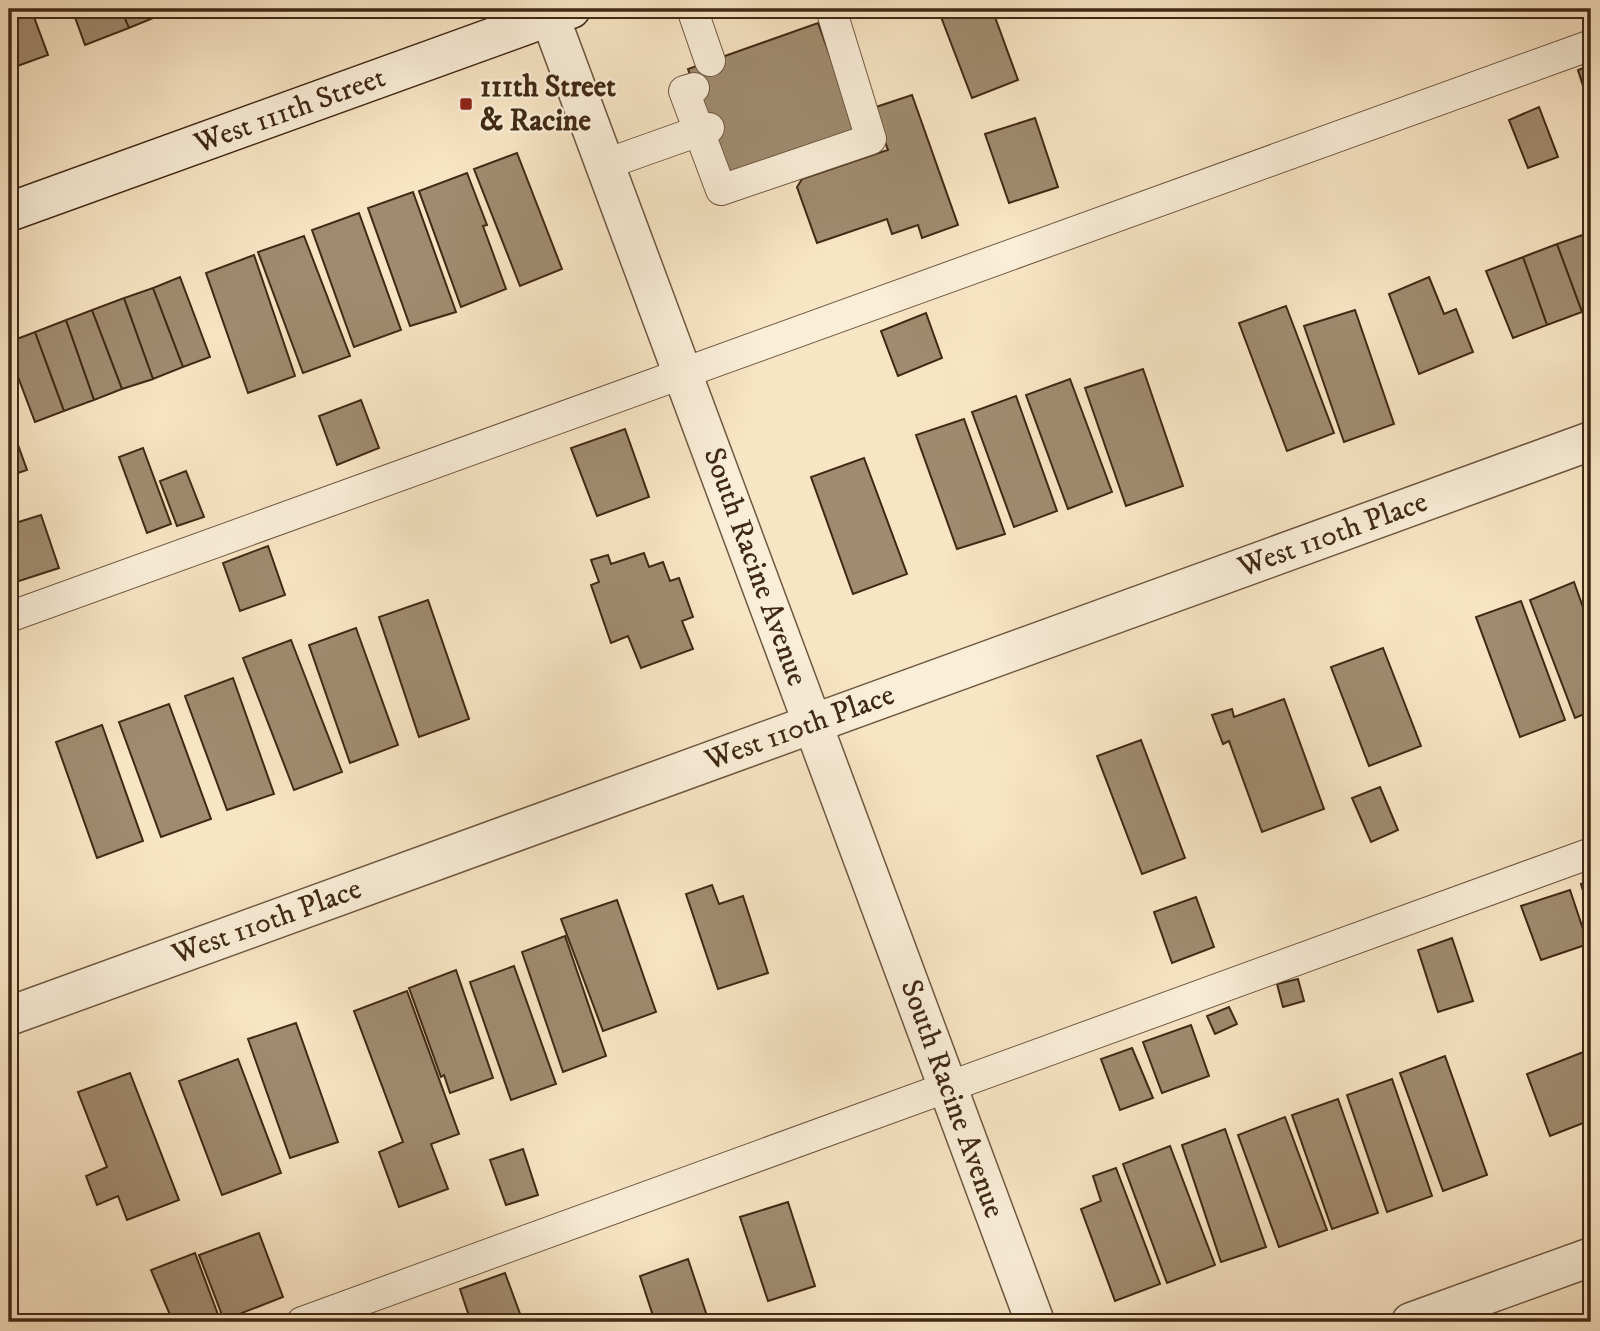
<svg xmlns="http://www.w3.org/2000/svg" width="1600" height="1331" font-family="'IM FELL DW Pica',serif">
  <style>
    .building { fill: #a08b70; stroke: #402914; stroke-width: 2 }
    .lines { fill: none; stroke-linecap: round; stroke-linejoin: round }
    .service-casing { stroke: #6e5840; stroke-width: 32 }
    .minor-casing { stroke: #6e5840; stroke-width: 41 }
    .secondary-casing { stroke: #402914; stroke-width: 41 }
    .service { stroke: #faeed9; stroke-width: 30 }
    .minor { stroke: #faeed9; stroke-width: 38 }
    .secondary { stroke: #faeed9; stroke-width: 38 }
    .poi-dot { fill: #8f2418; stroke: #faeed9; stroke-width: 2.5 }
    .labels { text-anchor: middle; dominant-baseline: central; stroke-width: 5; stroke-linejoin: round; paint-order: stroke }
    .poi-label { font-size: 30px; font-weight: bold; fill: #402914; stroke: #faeed9; text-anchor: start }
    .street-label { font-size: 30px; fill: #402914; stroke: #faeed9 }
  </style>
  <rect width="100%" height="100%" fill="#f8e5c4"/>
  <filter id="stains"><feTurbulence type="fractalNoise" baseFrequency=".00286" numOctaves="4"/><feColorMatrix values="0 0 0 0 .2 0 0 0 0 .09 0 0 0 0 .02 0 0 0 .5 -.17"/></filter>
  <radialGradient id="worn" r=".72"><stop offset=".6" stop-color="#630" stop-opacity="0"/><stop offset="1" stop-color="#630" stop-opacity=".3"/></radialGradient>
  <path class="building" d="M 9,9 L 31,9 L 48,55 L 9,69 Z
    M 72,9 L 121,9 L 129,28 L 85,45 Z
    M 121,9 L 170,9 L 170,11 L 129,28 Z
    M 938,9 L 992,9 L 1018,80 L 972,98 Z
    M 818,23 L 857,131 L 726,178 L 688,69 Z
    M 1591,65 L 1591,111 L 1578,70 Z
    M 912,95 L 958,225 L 922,238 L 918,225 L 892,234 L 887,219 L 817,243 L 797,187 L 802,179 L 888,150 L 873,108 Z
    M 1539,107 L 1558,157 L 1528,168 L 1509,120 Z
    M 1035,118 L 1058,187 L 1009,203 L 985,134 Z
    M 517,153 L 562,269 L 520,286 L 474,169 Z
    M 467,173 L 487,225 L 483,226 L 506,289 L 461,307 L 419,191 Z
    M 413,192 L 456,312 L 410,326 L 368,208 Z
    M 359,213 L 401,330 L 354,347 L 312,230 Z
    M 1591,232 L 1591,309 L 1582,312 L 1557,244 Z
    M 304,236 L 350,356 L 303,373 L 258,252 Z
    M 1557,244 L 1582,312 L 1547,325 L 1523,257 Z
    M 254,255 L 295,376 L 248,393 L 206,273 Z
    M 1523,257 L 1547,325 L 1513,338 L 1486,271 Z
    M 180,277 L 210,357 L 183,367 L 153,288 Z
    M 1429,277 L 1444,314 L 1456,309 L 1473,352 L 1419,374 L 1389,294 Z
    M 153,288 L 183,367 L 153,379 L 124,298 Z
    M 124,298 L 153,379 L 122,389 L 92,310 Z
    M 1286,306 L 1334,433 L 1287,451 L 1239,323 Z
    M 92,310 L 122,389 L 94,400 L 66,320 Z
    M 1355,310 L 1394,424 L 1344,442 L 1304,326 Z
    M 926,313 L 942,358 L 898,376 L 881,331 Z
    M 66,320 L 94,400 L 64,411 L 35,332 Z
    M 35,332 L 64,411 L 35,422 L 9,353 L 9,342 Z
    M 1143,369 L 1183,486 L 1126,506 L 1085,388 Z
    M 1070,379 L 1112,492 L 1068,509 L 1026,395 Z
    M 1016,396 L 1057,511 L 1014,527 L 972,412 Z
    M 361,400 L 379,448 L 337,465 L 319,416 Z
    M 964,419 L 1005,534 L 957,549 L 916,435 Z
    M 9,420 L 27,470 L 9,476 Z
    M 625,429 L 649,497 L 597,516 L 571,448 Z
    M 143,448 L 171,524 L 147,533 L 119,457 Z
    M 864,458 L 907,574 L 853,594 L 811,477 Z
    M 186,471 L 204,517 L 177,526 L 160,481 Z
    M 41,515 L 59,568 L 10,584 L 9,525 Z
    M 268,546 L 285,595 L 240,611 L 223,563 Z
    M 644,553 L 649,567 L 663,562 L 670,581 L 679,578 L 693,617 L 682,621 L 693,649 L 641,668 L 628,636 L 611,643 L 591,585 L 599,582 L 591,560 L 608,555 L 611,564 Z
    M 1591,576 L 1591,601 L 1583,579 Z
    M 1574,582 L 1591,630 L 1591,711 L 1575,718 L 1530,600 Z
    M 428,600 L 469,719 L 419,737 L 379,617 Z
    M 1521,601 L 1565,720 L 1520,737 L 1476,617 Z
    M 356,628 L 398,745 L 350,763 L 309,645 Z
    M 291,640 L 342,772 L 294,790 L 243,658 Z
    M 1383,648 L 1421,746 L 1369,766 L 1331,667 Z
    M 233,678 L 274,794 L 227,810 L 185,696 Z
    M 1284,699 L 1324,809 L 1262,832 L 1229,741 L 1223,744 L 1212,715 L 1232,709 L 1234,717 Z
    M 169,704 L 211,819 L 161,837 L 119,722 Z
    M 102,725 L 143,841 L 97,858 L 56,742 Z
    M 1141,740 L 1185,858 L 1142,874 L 1097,756 Z
    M 1380,787 L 1398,830 L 1371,842 L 1352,798 Z
    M 1591,881 L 1591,919 L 1581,884 Z
    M 712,885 L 719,904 L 743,896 L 768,973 L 718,989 L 686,894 Z
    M 1570,890 L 1588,944 L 1541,960 L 1521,906 Z
    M 1196,897 L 1214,947 L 1172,963 L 1154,912 Z
    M 617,900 L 656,1012 L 603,1031 L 561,919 Z
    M 565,936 L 606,1056 L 563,1072 L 522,952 Z
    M 1452,938 L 1473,1001 L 1438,1012 L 1418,950 Z
    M 514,966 L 556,1084 L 511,1100 L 470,982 Z
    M 456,970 L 493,1078 L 450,1093 L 444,1075 L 441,1077 L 409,988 Z
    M 1298,979 L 1304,1001 L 1283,1007 L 1277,984 Z
    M 407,991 L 459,1134 L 431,1144 L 448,1189 L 399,1207 L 379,1152 L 403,1142 L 354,1011 Z
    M 1229,1007 L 1237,1024 L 1215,1034 L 1207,1016 Z
    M 296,1023 L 338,1142 L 290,1158 L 248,1039 Z
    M 1191,1025 L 1209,1076 L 1162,1093 L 1143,1042 Z
    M 1132,1048 L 1153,1098 L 1120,1110 L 1101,1059 Z
    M 1591,1049 L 1591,1120 L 1550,1136 L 1527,1074 Z
    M 1445,1056 L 1487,1175 L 1443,1191 L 1400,1073 Z
    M 238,1059 L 281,1173 L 222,1195 L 179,1081 Z
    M 130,1073 L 179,1200 L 127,1220 L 118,1196 L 97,1205 L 86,1176 L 107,1167 L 78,1092 Z
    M 1392,1079 L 1432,1196 L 1387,1212 L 1347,1095 Z
    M 1338,1099 L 1378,1213 L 1332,1229 L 1292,1115 Z
    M 1285,1117 L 1327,1230 L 1279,1247 L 1238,1135 Z
    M 1225,1129 L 1266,1247 L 1221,1262 L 1182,1145 Z
    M 1170,1146 L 1215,1265 L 1167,1283 L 1123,1164 Z
    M 523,1149 L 538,1195 L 506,1205 L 490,1160 Z
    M 1116,1168 L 1160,1284 L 1115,1301 L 1081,1209 L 1101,1201 L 1093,1176 Z
    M 788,1202 L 815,1286 L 768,1301 L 740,1217 Z
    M 259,1233 L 283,1297 L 224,1320 L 199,1255 Z
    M 195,1253 L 220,1320 L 173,1322 L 151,1270 Z
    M 688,1259 L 709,1322 L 655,1322 L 640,1276 Z
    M 505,1273 L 523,1322 L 471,1322 L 460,1289 Z"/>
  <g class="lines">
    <g class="service-casing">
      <path id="service" d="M 692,9 L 710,61
        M 694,88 L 684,91 L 699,131 L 709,128
        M 606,164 L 699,131 L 721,190 L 871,139 L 831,9
        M 9,617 L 1591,45
        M 302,1322 L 1591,853"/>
    </g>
    <g class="minor-casing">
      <path id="minor" d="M 547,9 L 1035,1322
        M 9,1016 L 1591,441
        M 1411,1322 L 1591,1257"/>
    </g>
    <g class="secondary-casing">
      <path id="secondary" d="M 9,212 L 571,9"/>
    </g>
    <use href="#service" class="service"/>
    <use href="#minor" class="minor"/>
    <use href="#secondary" class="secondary"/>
  </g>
  <rect class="poi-dot" x="459" y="97" width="14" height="14" rx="3.5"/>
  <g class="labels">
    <g class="poi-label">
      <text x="480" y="87">111th Street<tspan x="480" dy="34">&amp; Racine</tspan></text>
    </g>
    <g class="street-label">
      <text transform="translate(290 111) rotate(-20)">West 111th Street</text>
      <text transform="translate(1333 535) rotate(-20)">West 110th Place</text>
      <text transform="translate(755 567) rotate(70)">South Racine Avenue</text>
      <text transform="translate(800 728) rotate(-20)">West 110th Place</text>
      <text transform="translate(267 922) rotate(-20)">West 110th Place</text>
      <text transform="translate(952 1099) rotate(70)">South Racine Avenue</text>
    </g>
  </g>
  <rect width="1600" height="1331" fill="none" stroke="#f8e5c4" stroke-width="35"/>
  <rect x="10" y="10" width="1579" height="1310" fill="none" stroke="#402914" stroke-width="3.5"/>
  <rect x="18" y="18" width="1565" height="1296" fill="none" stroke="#402914" stroke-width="2"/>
  <rect width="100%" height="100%" filter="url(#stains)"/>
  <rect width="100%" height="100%" fill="url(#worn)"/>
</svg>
